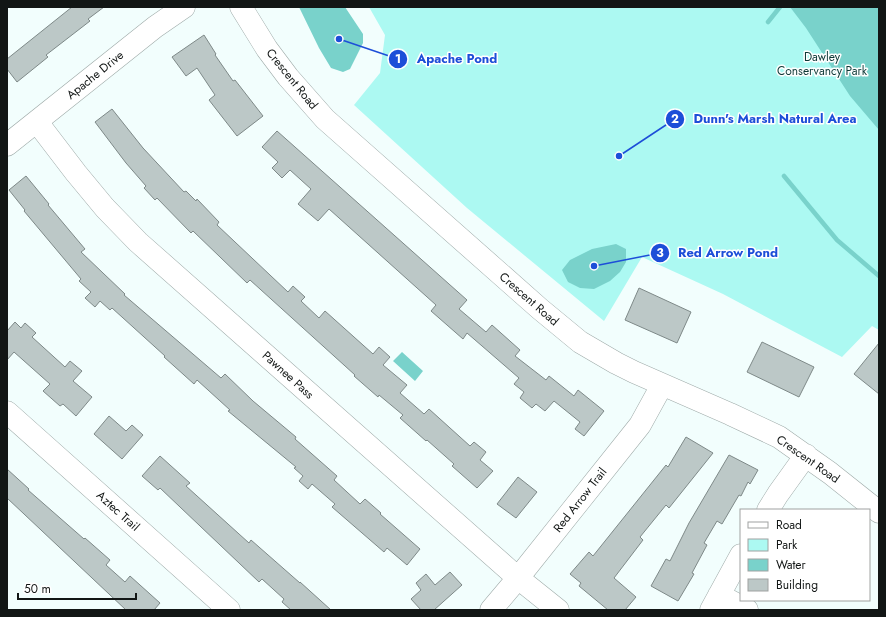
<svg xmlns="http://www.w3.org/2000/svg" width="886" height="617" font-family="Jost,sans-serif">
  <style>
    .green { fill: #acf9f2 }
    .water { fill: #79d2cb }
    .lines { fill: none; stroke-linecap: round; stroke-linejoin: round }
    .stream { stroke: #79d2cb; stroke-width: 4.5 }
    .building { fill: #bcc8c7; stroke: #7e8988 }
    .minor-casing { stroke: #9eaaa8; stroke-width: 23 }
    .minor { stroke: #fff; stroke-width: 22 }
    .labels { text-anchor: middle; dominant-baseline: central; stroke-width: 3; stroke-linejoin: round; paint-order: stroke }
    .park-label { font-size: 12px; fill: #0e3937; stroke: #fff }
    .street-label { font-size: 12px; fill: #121615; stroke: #fff }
    .leader { fill: none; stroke: #1d4ed8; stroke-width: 1.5 }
    .callout-dot { fill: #1d4ed8; stroke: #fff; stroke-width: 1.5 }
    .mark-label { font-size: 12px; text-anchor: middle; font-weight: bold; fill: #fff }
    .callout-label { font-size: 13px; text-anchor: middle; font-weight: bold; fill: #1d4ed8; stroke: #fff; stroke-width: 3; stroke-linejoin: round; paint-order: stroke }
  </style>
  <rect width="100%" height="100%" fill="#f2fefd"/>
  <path class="green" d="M 369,7 L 879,7 L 879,330 L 872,326 L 842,357 L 723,294 L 642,257 L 604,321 L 467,208 L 354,105 L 380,73 L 385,35 Z"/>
  <path class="water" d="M 299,7 L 345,7 L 363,34 L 363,43 L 350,69 L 343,72 L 331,68 L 319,48 Z
    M 790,7 L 879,7 L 879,130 L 850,96 L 806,28 Z
    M 616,244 L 626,249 L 626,262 L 620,272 L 610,281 L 594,289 L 580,288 L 568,282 L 562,270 L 570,260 L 592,249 Z
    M 402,352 L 423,371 L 415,381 L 393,361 Z"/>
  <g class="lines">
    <path class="stream" d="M 768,22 L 780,7
      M 784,176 L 837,240 L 879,276"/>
  </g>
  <path class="building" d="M 72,7 L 104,7 L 88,19 L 90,21 L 46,55 L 48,57 L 17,82 L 7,69 L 7,59 Z
    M 204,35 L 216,54 L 215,55 L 233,81 L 235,80 L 263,116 L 237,136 L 209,100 L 215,95 L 197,68 L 186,76 L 172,57 Z
    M 112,109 L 143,148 L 184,192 L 186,191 L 196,201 L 197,199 L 219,222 L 217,225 L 288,292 L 293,286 L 305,297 L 301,301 L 319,318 L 325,311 L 373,354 L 379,347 L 390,357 L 383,365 L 407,385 L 400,393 L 424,414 L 429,409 L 470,446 L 474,442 L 486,452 L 480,460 L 493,471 L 477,488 L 452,466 L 454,464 L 427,440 L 426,441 L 400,418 L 403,415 L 379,395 L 378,397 L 354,376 L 355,375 L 250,280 L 247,283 L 193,231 L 191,233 L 157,198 L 155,200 L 144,188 L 146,186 L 126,163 L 95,122 Z
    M 277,131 L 467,300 L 459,309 L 486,332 L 492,325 L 520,350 L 515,356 L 546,380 L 549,376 L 574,396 L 578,390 L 604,411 L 584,436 L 575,429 L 580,422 L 554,401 L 545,411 L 536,404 L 532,408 L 520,398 L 524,392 L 514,384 L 519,378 L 467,333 L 463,339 L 431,311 L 436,305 L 329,209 L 318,221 L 298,204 L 311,189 L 290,170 L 282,178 L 272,168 L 278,162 L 262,147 Z
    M 26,176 L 49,204 L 48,205 L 85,249 L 81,252 L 125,294 L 124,295 L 221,378 L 225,374 L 253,401 L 296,437 L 295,439 L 337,476 L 334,480 L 360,504 L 365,499 L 381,513 L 380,514 L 420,549 L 407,565 L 387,548 L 384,552 L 332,507 L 335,504 L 312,484 L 308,489 L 299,481 L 303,476 L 294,468 L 296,467 L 228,411 L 230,410 L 197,380 L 194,384 L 164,357 L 165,356 L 112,308 L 110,310 L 100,301 L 95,307 L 85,298 L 91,292 L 79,281 L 81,279 L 24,211 L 25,210 L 9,190 Z
    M 639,288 L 691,312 L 677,343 L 625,320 Z
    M 15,322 L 21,328 L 25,323 L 36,333 L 32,337 L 65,367 L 70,361 L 82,371 L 73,381 L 92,397 L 76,416 L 63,404 L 60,406 L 43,391 L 50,384 L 14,352 L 7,360 L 7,331 Z
    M 762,342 L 814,367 L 799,397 L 747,372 Z
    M 879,343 L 879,394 L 854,374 Z
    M 109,416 L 126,431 L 132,425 L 143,435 L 122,459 L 94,434 Z
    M 686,437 L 713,453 L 669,508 L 666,505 L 640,537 L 643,540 L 614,578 L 636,597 L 625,610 L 608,610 L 579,586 L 581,583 L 570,574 L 589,552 L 593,556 L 666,465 L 668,467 Z
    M 729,455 L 758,470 L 750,484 L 748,482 L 741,496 L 739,495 L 722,524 L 717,521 L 704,543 L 707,545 L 692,573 L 694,574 L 678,601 L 651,586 L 666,559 L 670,561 L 689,523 Z
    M 160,456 L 190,483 L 186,486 L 249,543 L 251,540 L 300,583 L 300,582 L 331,610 L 291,610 L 282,602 L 284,599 L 262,579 L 259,582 L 160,488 L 158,490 L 142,476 Z
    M 7,469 L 29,489 L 28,490 L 84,539 L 85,538 L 110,560 L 106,565 L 125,582 L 130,576 L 160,603 L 154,610 L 126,610 L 7,498 Z
    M 518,477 L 537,492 L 516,518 L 497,504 Z
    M 450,572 L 462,585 L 434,610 L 421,610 L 411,599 L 421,590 L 416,583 L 426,574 L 435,585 Z"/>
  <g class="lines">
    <g class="minor-casing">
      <path id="minor" d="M 241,7 L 267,49 L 288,77 L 325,119 L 540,309 L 580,342 L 616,363 L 634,372 L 730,414 L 779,437 L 830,473 L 879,512
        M 37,122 L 76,173 L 105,208 L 138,242 L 518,578 L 558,610
        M 7,145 L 155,27 L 184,7
        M 7,412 L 229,610
        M 768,510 L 778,494 L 806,455
        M 719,595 L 747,610
        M 491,610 L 518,578 L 640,425 L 662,385
        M 711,610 L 741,555"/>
    </g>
    <use href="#minor" class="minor"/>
  </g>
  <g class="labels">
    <g class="park-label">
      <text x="822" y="57">Dawley<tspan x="822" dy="14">Conservancy Park</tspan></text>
    </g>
    <g class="street-label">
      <text transform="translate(95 75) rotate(-39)">Apache Drive</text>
      <text transform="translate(292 79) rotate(51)">Crescent Road</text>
      <text transform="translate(529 299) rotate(41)">Crescent Road</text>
      <text transform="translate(288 375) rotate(42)">Pawnee Pass</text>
      <text transform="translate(808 459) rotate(35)">Crescent Road</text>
      <text transform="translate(580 500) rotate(-52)">Red Arrow Trail</text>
      <text transform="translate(118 511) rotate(42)">Aztec Trail</text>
    </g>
  </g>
  <path class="leader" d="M339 39L398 59M619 156L675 119M594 266L660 253"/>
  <g class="callout-dot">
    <circle cx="339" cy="39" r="4"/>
    <circle cx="619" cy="156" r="4"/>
    <circle cx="594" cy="266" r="4"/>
    <circle cx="398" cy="59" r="10"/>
    <circle cx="675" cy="119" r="10"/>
    <circle cx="660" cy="253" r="10"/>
  </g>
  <g class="mark-label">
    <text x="398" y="63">1</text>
    <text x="675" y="123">2</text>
    <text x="660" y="257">3</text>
  </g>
  <g class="callout-label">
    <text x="457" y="63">Apache Pond</text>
    <text x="775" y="123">Dunn's Marsh Natural Area</text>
    <text x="728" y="257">Red Arrow Pond</text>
  </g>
  <rect width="886" height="617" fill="none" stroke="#121615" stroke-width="16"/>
  <rect x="740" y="509" width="130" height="92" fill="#ffffff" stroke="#a0a2a1"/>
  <rect x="748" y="522" width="20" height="6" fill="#ffffff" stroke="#a0a2a1"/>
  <text x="776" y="529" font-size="12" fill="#121615">Road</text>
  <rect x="748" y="539" width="20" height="12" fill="#acf9f2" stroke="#a0a2a1"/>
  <text x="776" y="549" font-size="12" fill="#121615">Park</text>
  <rect x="748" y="559" width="20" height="12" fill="#79d2cb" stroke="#a0a2a1"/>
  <text x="776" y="569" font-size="12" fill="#121615">Water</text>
  <rect x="748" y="579" width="20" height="12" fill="#bcc8c7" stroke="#a0a2a1"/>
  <text x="776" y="589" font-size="12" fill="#121615">Building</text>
  <path d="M18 593v6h118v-6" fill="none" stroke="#121615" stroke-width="2"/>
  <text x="24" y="593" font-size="12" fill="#121615" stroke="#ffffff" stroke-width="3" paint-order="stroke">50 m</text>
</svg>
